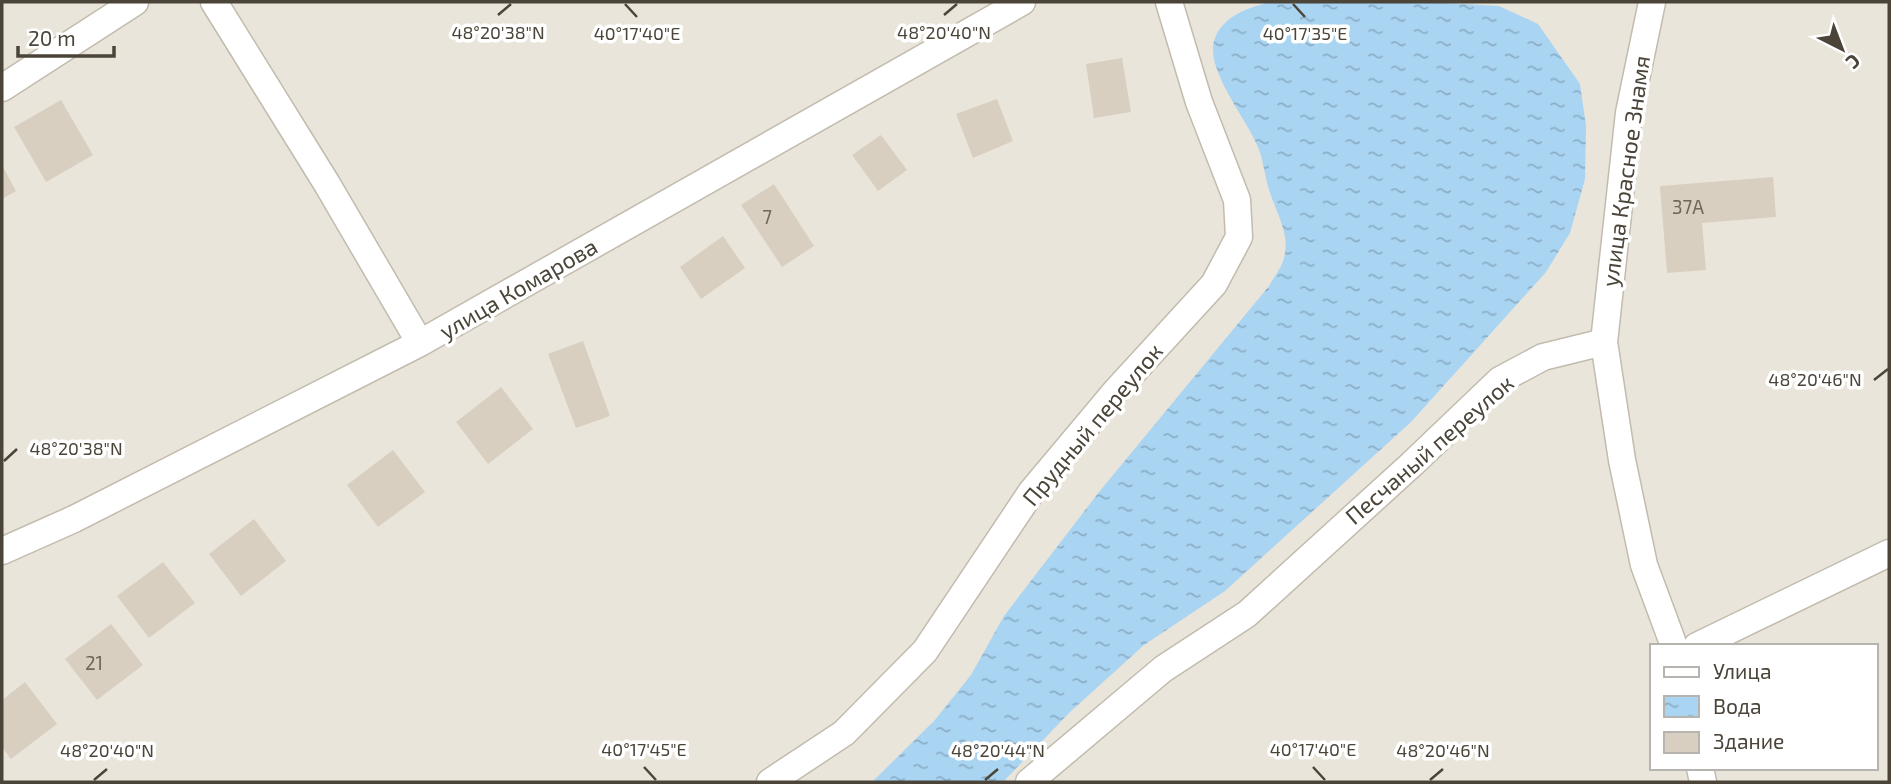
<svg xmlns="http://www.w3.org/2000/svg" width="1891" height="784" font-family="'Exo 2',sans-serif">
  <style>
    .residential { fill: #eae5da; fill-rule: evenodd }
    .water { fill: url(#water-ripples) }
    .building { fill: #d8cfc1 }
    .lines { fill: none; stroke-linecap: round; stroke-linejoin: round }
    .minor-casing { stroke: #c2bbae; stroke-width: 29 }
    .minor { stroke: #fff; stroke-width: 26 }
    .ticks { fill: none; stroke: #4b4439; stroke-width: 2.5 }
    .labels { text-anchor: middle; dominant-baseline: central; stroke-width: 7; stroke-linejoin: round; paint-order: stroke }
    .number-label { font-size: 19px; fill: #6e675b }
    .street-label { font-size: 23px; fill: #4b4439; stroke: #fff }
    .ticks-label { font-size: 18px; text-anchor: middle; fill: #4b4439; stroke: #fff; stroke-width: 7; stroke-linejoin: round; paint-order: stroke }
  </style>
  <defs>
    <pattern id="water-ripples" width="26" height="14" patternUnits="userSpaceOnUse" patternTransform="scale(1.75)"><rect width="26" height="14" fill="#a9d4f2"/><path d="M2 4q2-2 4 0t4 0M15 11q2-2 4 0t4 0" fill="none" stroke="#8caec5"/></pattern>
  </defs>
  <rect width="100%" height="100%" fill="#f6f3ec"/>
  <path class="residential" d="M 2,2 L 1889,2 L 1889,782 L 2,782 ZM 1651,646 L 1875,646 L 1875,768 L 1651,768 Z"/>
  <path class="water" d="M 1271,2 L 1429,2 L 1499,6 L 1538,24 L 1580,84 L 1586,126 L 1585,179 L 1570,233 L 1546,272 L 1411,422 L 1225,591 L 1144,645 L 1069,713 L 1003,782 L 872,782 L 934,721 L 971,675 L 1004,616 L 1099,492 L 1269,286 C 1274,277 1282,267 1284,258 C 1291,232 1274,210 1268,186 C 1264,173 1263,157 1257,145 C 1246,118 1203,67 1215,38 C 1224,15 1250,7 1271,2 Z"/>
  <path class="building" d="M 1122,58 L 1131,112 L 1094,118 L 1086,64 Z
    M 997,99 L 1013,141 L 973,158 L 956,114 Z
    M 61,100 L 93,155 L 46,182 L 14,127 Z
    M 881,135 L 907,170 L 878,191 L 852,155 Z
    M 2,165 L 16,191 L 2,199 Z
    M 1773,177 L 1776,217 L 1702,223 L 1706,270 L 1667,273 L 1660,186 Z
    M 774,184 L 814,246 L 782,267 L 741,205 Z
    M 723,236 L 745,268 L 701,299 L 680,267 Z
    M 583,341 L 610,416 L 576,428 L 548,354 Z
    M 501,387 L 533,429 L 488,464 L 456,422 Z
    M 393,450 L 425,492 L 378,527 L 347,485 Z
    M 254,519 L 286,561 L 241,596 L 209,554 Z
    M 163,562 L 195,603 L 149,638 L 117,596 Z
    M 111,624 L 143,665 L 97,700 L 65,659 Z
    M 25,682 L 57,724 L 11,759 L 2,747 L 2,700 Z"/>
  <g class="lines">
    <g class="minor-casing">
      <path id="minor" d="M 214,2 L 327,184 L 420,343
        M 1652,2 L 1629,113 L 1604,342 L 1622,460 L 1644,565 L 1674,646
        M 2,88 L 135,2
        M 2,551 L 74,519 L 420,343 L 1022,2
        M 1697,646 L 1889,553
        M 1700,768 L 1703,782
        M 770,782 L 844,733 L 925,651 L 1032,491 L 1115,392 L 1214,284 L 1239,237 L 1237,200 L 1199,102 L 1169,2
        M 1029,782 L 1163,669 L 1247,614 L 1412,464 L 1500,380 L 1543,357 L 1604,342"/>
    </g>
    <use href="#minor" class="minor"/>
  </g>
  <path class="ticks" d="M 625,4 L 637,17M 1293,4 L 1305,17M 498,15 L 511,4M 944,15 L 957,4M 1874,380 L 1888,369M 4,461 L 17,449M 644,767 L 656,780M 1313,767 L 1325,780M 94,780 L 107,769M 985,780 L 998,769M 1430,780 L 1443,769"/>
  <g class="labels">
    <g class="number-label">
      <text x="1688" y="206">37А</text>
      <text x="767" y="216">7</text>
      <text x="94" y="662">21</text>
    </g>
    <g class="street-label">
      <text transform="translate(1625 171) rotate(-82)">улица Красное Знамя</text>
      <text transform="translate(518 288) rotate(-30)">улица Комарова</text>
      <text transform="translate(1092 424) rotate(-50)">Прудный переулок</text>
      <text transform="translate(1429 449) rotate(-41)">Песчаный переулок</text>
    </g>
  </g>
  <g class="ticks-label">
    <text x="498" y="39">48°20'38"N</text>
    <text x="944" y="39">48°20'40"N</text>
    <text x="637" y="40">40°17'40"E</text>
    <text x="1305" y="40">40°17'35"E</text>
    <text x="1815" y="386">48°20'46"N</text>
    <text x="76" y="455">48°20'38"N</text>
    <text x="644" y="756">40°17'45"E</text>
    <text x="1313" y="756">40°17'40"E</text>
    <text x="107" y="757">48°20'40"N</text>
    <text x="998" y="757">48°20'44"N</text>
    <text x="1443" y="757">48°20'46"N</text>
  </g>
  <rect width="1891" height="784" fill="none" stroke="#4b4439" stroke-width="7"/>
  <rect x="1650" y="644" width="228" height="126" fill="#ffffff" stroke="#b7b4b0" stroke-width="2"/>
  <rect x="1664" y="667" width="35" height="10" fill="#ffffff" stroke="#b7b4b0" stroke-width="2"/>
  <text x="1713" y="679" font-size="21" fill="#4b4439">Улица</text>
  <rect x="1664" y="696" width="35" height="21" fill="url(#water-ripples)" stroke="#b7b4b0" stroke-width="2"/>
  <text x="1713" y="714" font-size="21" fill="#4b4439">Вода</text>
  <rect x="1664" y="732" width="35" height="21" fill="#d8cfc1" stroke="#b7b4b0" stroke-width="2"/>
  <text x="1713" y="749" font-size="21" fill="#4b4439">Здание</text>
  <g transform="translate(1842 49) rotate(138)" stroke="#ffffff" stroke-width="5" paint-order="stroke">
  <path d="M0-5L12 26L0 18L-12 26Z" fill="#4b4439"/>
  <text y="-10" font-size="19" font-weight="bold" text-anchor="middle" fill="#4b4439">С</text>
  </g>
  <path d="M18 46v10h96v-10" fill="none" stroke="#4b4439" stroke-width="3.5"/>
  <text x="28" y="46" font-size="21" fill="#4b4439" stroke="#ffffff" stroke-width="5" paint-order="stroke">20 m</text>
</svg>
